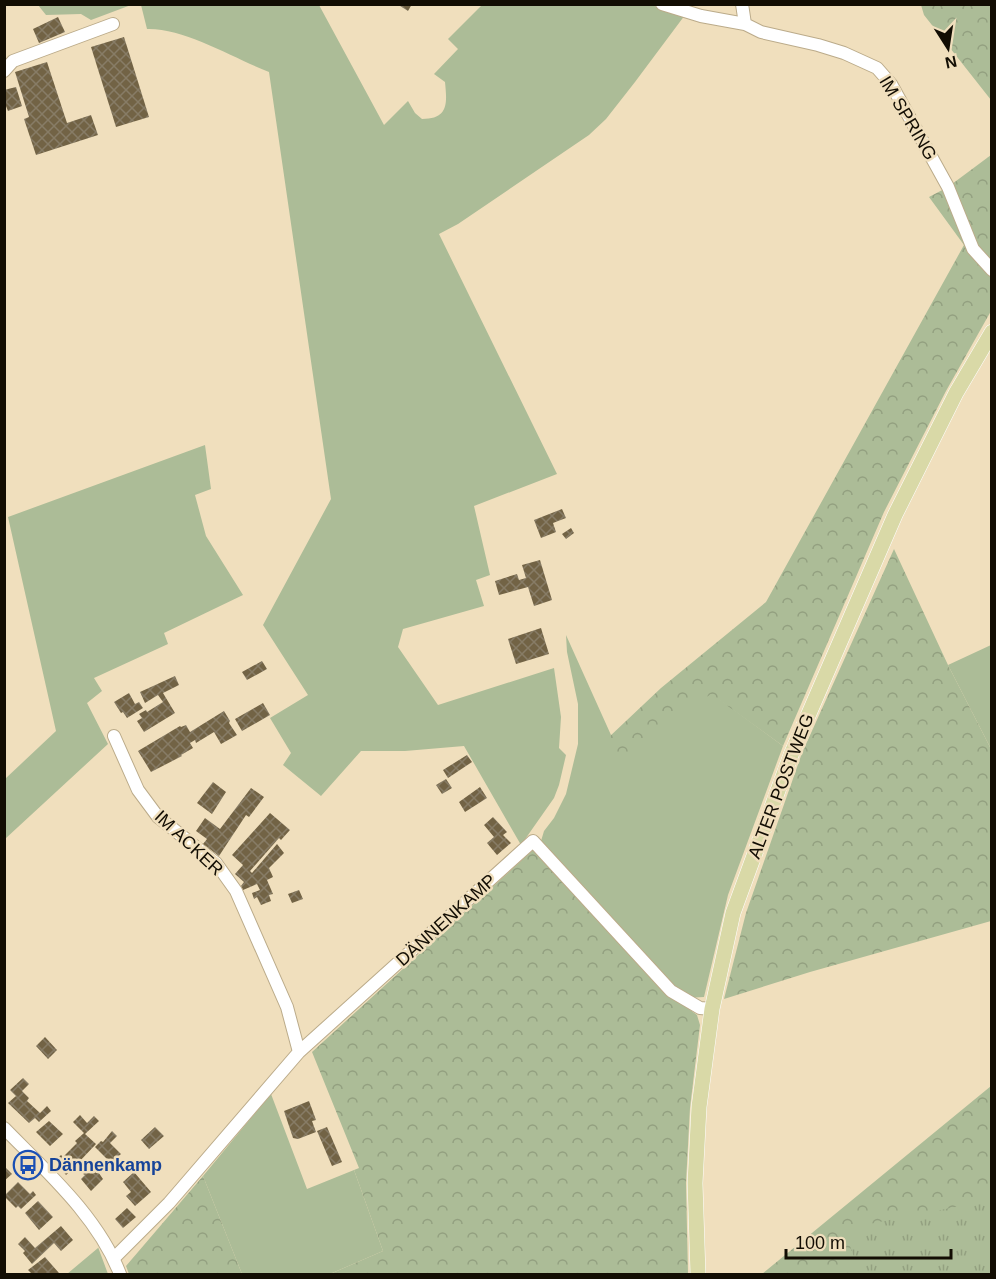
<svg xmlns="http://www.w3.org/2000/svg" width="996" height="1279" font-family="Arial,sans-serif">
  <style>
    .grass { fill: #acbc97 }
    .forest { fill: url(#forest-crowns) }
    .park { fill: url(#park-tufts) }
    .building { fill: url(#building-cross-hatch) }
    .lines { fill: none; stroke-linecap: round; stroke-linejoin: round }
    .minor-casing { stroke: #bbab8a; stroke-width: 14 }
    .major-casing { stroke: #fff; stroke-width: 16 }
    .minor { stroke: #fff; stroke-width: 12 }
    .major { stroke: #d9d9a7; stroke-width: 15 }
    .labels { text-anchor: middle; dominant-baseline: central; stroke-width: 5; stroke-linejoin: round; paint-order: stroke }
    .street-label { font-size: 18px; fill: #120d03; stroke: #f0dfbd }
    .transit-label { font-size: 18px; font-weight: bold; fill: #164399; stroke: #f0dfbd; text-anchor: start }
  </style>
  <defs>
    <pattern id="forest-crowns" width="20" height="18" patternUnits="userSpaceOnUse" patternTransform="scale(1.5)"><rect width="20" height="18" fill="#acbc97"/><path d="M2 6a3 3 0 1 1 6 0M12 15a3 3 0 1 1 6 0" fill="none" stroke="#93a080"/></pattern>
    <pattern id="park-tufts" width="24" height="20" patternUnits="userSpaceOnUse" patternTransform="scale(1.5)"><rect width="24" height="20" fill="#acbc97"/><path d="M3 7l-1-3M5 7V3M7 7l1-3M15 17l-1-3M17 17v-4M19 17l1-3" fill="none" stroke="#93a080"/></pattern>
    <pattern id="building-cross-hatch" width="8" height="8" patternUnits="userSpaceOnUse" patternTransform="scale(1.5)"><rect width="8" height="8" fill="#726345"/><path d="M0 0l8 8M0 8l8-8" fill="none" stroke="#877c66"/></pattern>
  </defs>
  <rect width="100%" height="100%" fill="#f0dfbd"/>
  <path class="grass" d="M 38,5 L 131,5 L 91,20 L 81,14 L 46,15 Z
    M 141,5 L 319,5 L 384,125 L 408,101 L 415,113 L 422,119 C 449,119 447,103 445,82 L 434,74 L 458,49 L 448,39 L 482,5 L 651,5 L 685,15 L 635,82 L 606,119 L 589,135 L 458,224 L 439,234 L 557,474 L 474,506 L 490,575 L 476,580 L 484,606 L 403,629 L 398,647 L 438,705 L 554,668 L 561,717 L 559,748 L 566,755 L 559,785 L 554,798 L 521,845 L 464,746 L 405,751 L 361,751 L 321,796 L 283,765 L 291,753 L 270,718 L 308,695 L 263,625 L 331,499 L 269,72 C 233,58 185,28 147,29 Z
    M 205,445 L 211,489 L 195,495 L 206,536 L 243,595 L 164,633 L 168,644 L 94,678 L 102,691 L 87,703 L 108,744 L 5,839 L 5,779 L 56,731 L 8,517 Z
    M 566,635 L 611,735 L 609,739 L 711,693 L 783,746 L 728,895 L 704,997 L 686,998 L 541,841 L 544,831 L 554,818 L 566,794 L 578,744 L 578,704 L 567,652 Z
    M 991,645 L 991,749 L 948,665 Z
    M 271,1094 L 307,1189 L 354,1170 L 383,1251 L 330,1274 L 242,1274 L 203,1176 Z
    M 98,1247 L 108,1274 L 67,1274 L 98,1248 Z"/>
  <path class="forest" d="M 921,5 L 991,5 L 991,100 L 924,15 Z
    M 991,155 L 991,311 L 946,391 L 884,512 L 783,746 L 711,694 L 621,758 L 608,738 L 661,688 L 766,602 L 964,245 L 929,197 L 948,187 Z
    M 894,549 L 948,665 L 991,749 L 991,921 L 810,972 L 724,999 L 746,913 L 802,753 Z
    M 534,849 L 669,994 L 697,1015 L 700,1025 L 690,1108 L 686,1183 L 688,1274 L 330,1274 L 383,1251 L 354,1170 L 359,1168 L 312,1052 Z
    M 991,1086 L 991,1274 L 762,1274 Z
    M 203,1176 L 242,1274 L 129,1274 L 126,1266 Z"/>
  <path class="park" d="M 991,1200 L 991,1274 L 860,1274 L 844,1229 Z"/>
  <path class="building" d="M 397,4 L 412,4 L 408,11 Z
    M 58,17 L 65,32 L 39,43 L 33,29 Z
    M 124,37 L 149,117 L 116,127 L 91,47 Z
    M 47,62 L 67,123 L 91,115 L 98,135 L 36,155 L 24,119 L 29,117 L 15,72 Z
    M 16,87 L 22,106 L 8,111 L 4,101 L 4,90 Z
    M 562,509 L 566,518 L 553,523 L 556,532 L 541,538 L 534,520 Z
    M 571,528 L 574,533 L 566,539 L 562,534 Z
    M 540,560 L 552,600 L 534,606 L 528,587 L 499,595 L 495,581 L 517,574 L 519,580 L 526,578 L 522,565 Z
    M 541,628 L 549,654 L 516,664 L 508,639 Z
    M 262,661 L 267,669 L 247,680 L 242,672 Z
    M 175,676 L 179,685 L 163,693 L 175,713 L 144,732 L 137,721 L 142,718 L 139,714 L 146,710 L 147,712 L 163,702 L 158,695 L 145,703 L 140,692 Z
    M 129,693 L 135,704 L 139,702 L 143,708 L 127,718 L 123,712 L 121,713 L 114,702 Z
    M 263,703 L 270,715 L 242,731 L 235,719 Z
    M 224,711 L 230,721 L 229,723 L 237,735 L 221,744 L 214,732 L 196,743 L 195,740 L 190,743 L 193,748 L 181,755 L 182,756 L 151,772 L 138,751 L 180,726 L 181,727 L 186,725 L 190,732 Z
    M 467,755 L 472,762 L 448,778 L 443,770 Z
    M 446,779 L 452,788 L 442,794 L 436,785 Z
    M 213,782 L 226,792 L 212,814 L 197,803 Z
    M 480,787 L 487,798 L 465,812 L 459,802 Z
    M 251,788 L 264,797 L 249,817 L 246,815 L 219,856 L 203,844 L 207,839 L 196,831 L 205,818 L 220,829 Z
    M 270,813 L 290,830 L 281,840 L 279,838 L 250,871 L 252,873 L 277,844 L 284,853 L 269,868 L 273,877 L 267,880 L 273,894 L 269,895 L 271,901 L 261,905 L 257,897 L 254,899 L 252,893 L 260,890 L 257,884 L 243,890 L 241,886 L 244,882 L 235,874 L 243,865 L 232,855 Z
    M 493,817 L 507,832 L 503,835 L 511,843 L 497,855 L 487,843 L 494,837 L 484,825 Z
    M 299,890 L 303,899 L 292,903 L 288,894 Z
    M 45,1037 L 57,1050 L 48,1059 L 36,1046 Z
    M 23,1078 L 29,1084 L 22,1091 L 29,1098 L 27,1101 L 40,1113 L 47,1106 L 51,1111 L 39,1122 L 35,1118 L 29,1123 L 8,1103 L 16,1096 L 10,1090 Z
    M 309,1101 L 316,1120 L 312,1121 L 316,1132 L 298,1139 L 293,1138 L 284,1111 Z
    M 80,1115 L 87,1123 L 94,1116 L 99,1121 L 85,1134 L 96,1144 L 79,1162 L 81,1164 L 73,1171 L 71,1170 L 66,1175 L 55,1161 L 61,1155 L 63,1157 L 77,1143 L 75,1141 L 84,1133 L 73,1122 Z
    M 49,1121 L 63,1134 L 50,1146 L 36,1132 Z
    M 155,1127 L 164,1136 L 149,1149 L 141,1140 Z
    M 327,1127 L 342,1162 L 332,1166 L 317,1131 Z
    M 112,1131 L 117,1136 L 110,1143 L 121,1154 L 111,1163 L 95,1147 L 101,1141 L 103,1142 Z
    M 4,1166 L 12,1174 L 4,1181 Z
    M 94,1166 L 103,1179 L 91,1191 L 81,1179 L 85,1175 L 83,1174 Z
    M 134,1172 L 151,1192 L 135,1206 L 126,1196 L 131,1192 L 123,1182 Z
    M 18,1182 L 30,1194 L 33,1191 L 36,1195 L 21,1209 L 18,1206 L 16,1208 L 4,1196 Z
    M 38,1201 L 53,1217 L 39,1230 L 25,1213 Z
    M 127,1208 L 136,1217 L 123,1228 L 115,1219 Z
    M 61,1226 L 73,1240 L 61,1251 L 54,1243 L 32,1264 L 23,1253 L 25,1251 L 18,1244 L 25,1237 L 35,1248 Z
    M 45,1257 L 59,1273 L 56,1274 L 32,1274 L 28,1270 Z"/>
  <g class="lines">
    <g class="minor-casing">
      <path id="minor" d="M 662,4 L 701,16 L 745,24 L 761,32 L 818,45 L 844,53 L 877,68 L 891,84 L 948,187 L 973,249 L 992,270
        M 742,4 L 745,24
        M 4,71 L 13,61 L 113,24
        M 114,736 L 138,790 L 158,817 L 216,863 L 236,891 L 287,1007 L 299,1052
        M 4,1128 C 47,1172 98,1217 120,1274
        M 114,1258 L 169,1203 L 299,1052 L 533,841 L 671,991 L 700,1008 L 712,1009"/>
    </g>
    <g class="major-casing">
      <path id="major" d="M 698,1274 L 695,1183 L 699,1107 L 712,1009 L 733,913 L 791,755 L 895,515 L 956,393 L 992,332"/>
    </g>
    <use href="#minor" class="minor"/>
    <use href="#major" class="major"/>
  </g>
  <defs>
    <g id="bus-ring" transform="scale(1.5)"><circle r="9.5" fill="#f0dfbd" stroke="#1a4fb4" stroke-width="1.5"/><path d="M-5-6H5V4H4V6H2V4H-2V6H-4V4H-5ZM-3.5-4V0h7V-4ZM-3.5 1.2v1.5H-2V1.2ZM2 1.2v1.5H3.5V1.2Z" fill="#1a4fb4"/></g>
  </defs>
  <g fill-rule="evenodd">
    <use href="#bus-ring" x="28" y="1165"/>
  </g>
  <g class="labels">
    <g class="street-label">
      <text transform="translate(908 118) rotate(59)">IM SPRING</text>
      <text transform="translate(781 786) rotate(-69)">ALTER POSTWEG</text>
      <text transform="translate(189 843) rotate(43)">IM ACKER</text>
      <text transform="translate(446 920) rotate(-42)">DÄNNENKAMP</text>
    </g>
    <g class="transit-label">
      <text x="49" y="1165">Dännenkamp</text>
    </g>
  </g>
  <rect width="996" height="1279" fill="none" stroke="#120d03" stroke-width="12"/>
  <g transform="translate(948 48) rotate(168)" stroke="#f0dfbd" stroke-width="4.5" paint-order="stroke">
  <path d="M0-4.5L10 22L0 15L-10 22Z" fill="#120d03"/>
  <text y="-9" font-size="16" font-weight="bold" text-anchor="middle" fill="#120d03">N</text>
  </g>
  <path d="M786 1249v9h165v-9" fill="none" stroke="#120d03" stroke-width="3"/>
  <text x="795" y="1249" font-size="18" fill="#120d03" stroke="#f0dfbd" stroke-width="4.5" paint-order="stroke">100 m</text>
</svg>
